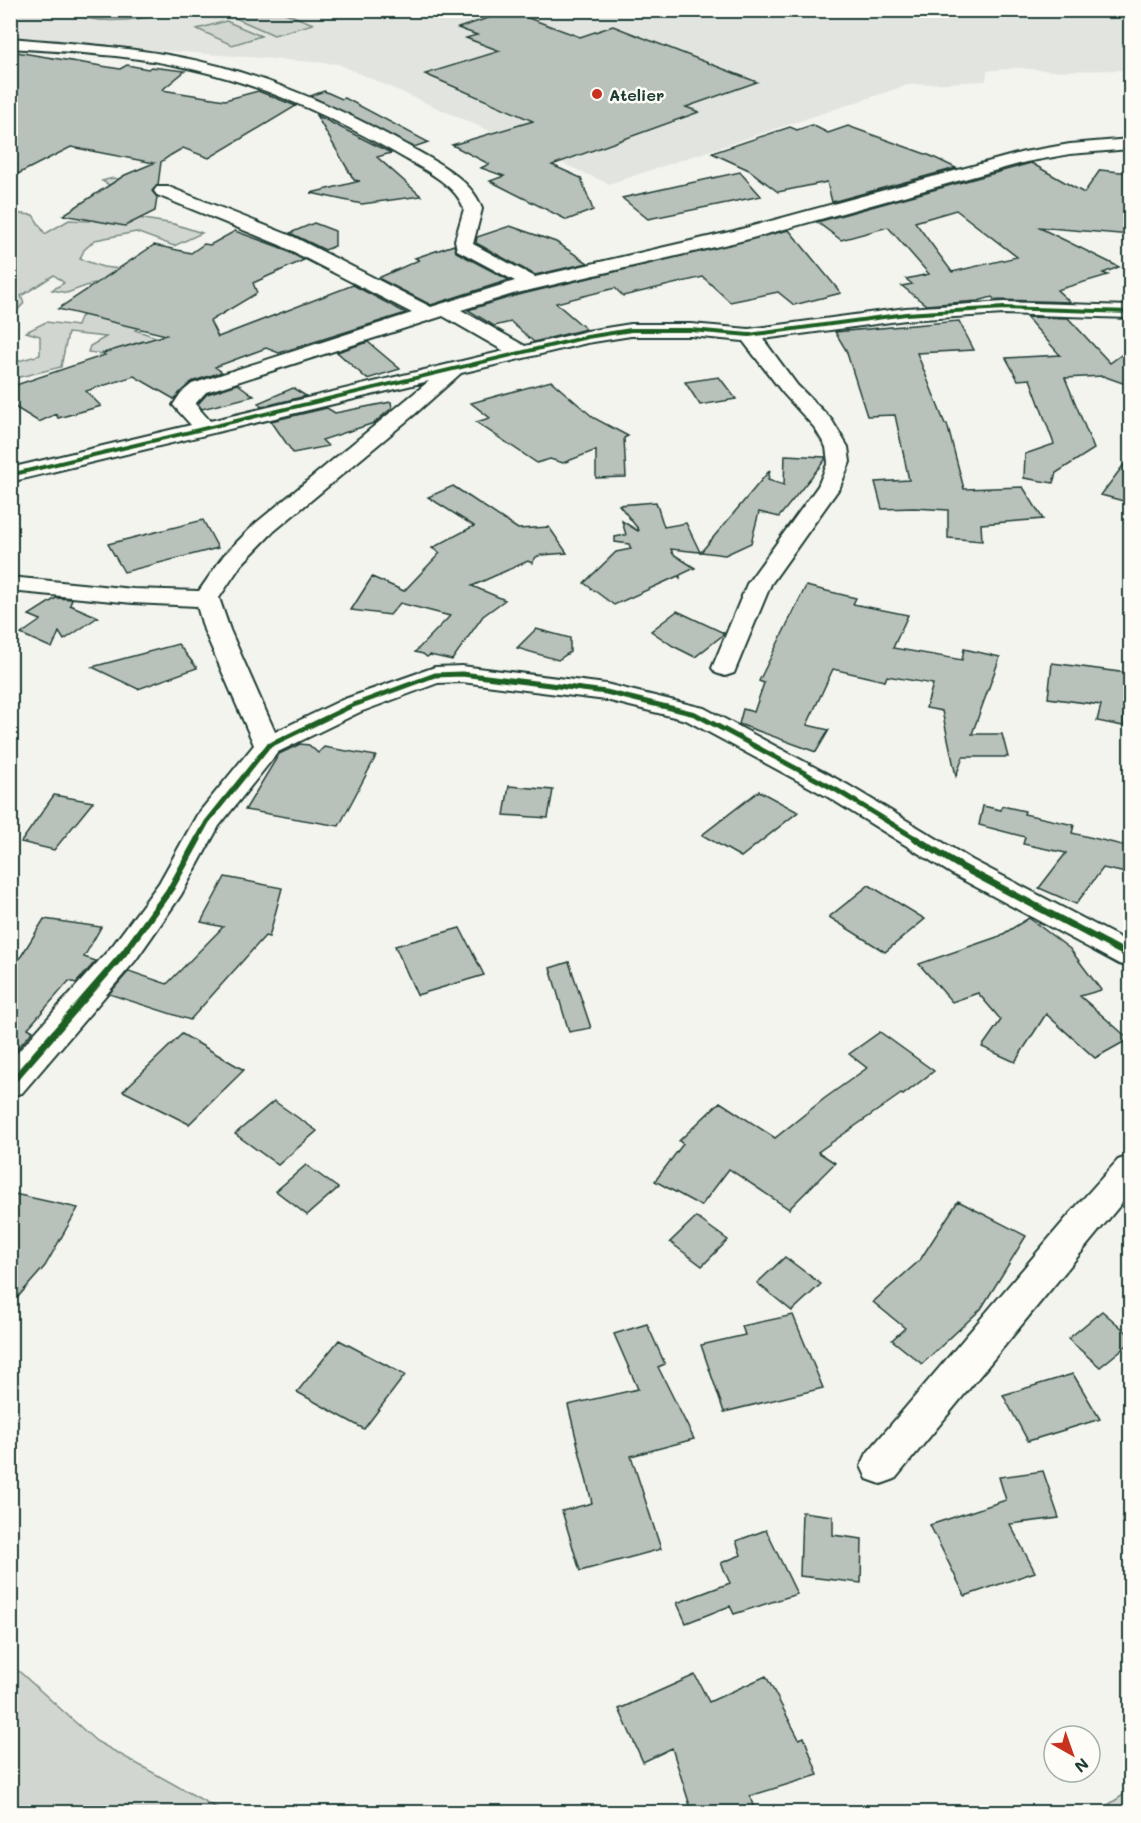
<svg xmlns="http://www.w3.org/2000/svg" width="1141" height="1823" font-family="Mali,sans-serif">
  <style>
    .built { fill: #e2e5df }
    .green { fill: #d1d6d1; stroke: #788a82; stroke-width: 1.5 }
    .building { fill: #b9c1bb; stroke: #1f3d34; stroke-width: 1.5; fill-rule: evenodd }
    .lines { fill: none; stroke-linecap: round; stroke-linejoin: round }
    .street-casing { stroke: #1f3d34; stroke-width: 4 }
    .street { fill: #fdfcf7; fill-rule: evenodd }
    .cycleway-far2-casing { stroke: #fdfcf7; stroke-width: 6 }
    .cycleway-far1-casing { stroke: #fdfcf7; stroke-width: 8 }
    .cycleway-casing { stroke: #fdfcf7; stroke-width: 10 }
    .cycleway-far2 { stroke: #1b5e20; stroke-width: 4 }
    .cycleway-far1 { stroke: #1b5e20; stroke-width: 5 }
    .cycleway { stroke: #1b5e20; stroke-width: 7 }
    .poi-dot { fill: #c8321e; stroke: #fdfcf7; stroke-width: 2 }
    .labels { text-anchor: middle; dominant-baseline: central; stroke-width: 5; stroke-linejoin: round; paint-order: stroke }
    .far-poi-label { font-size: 16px; font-weight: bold; fill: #1f3d34; stroke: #fdfcf7; text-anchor: start }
  </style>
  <rect width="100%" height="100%" fill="#f4f4ef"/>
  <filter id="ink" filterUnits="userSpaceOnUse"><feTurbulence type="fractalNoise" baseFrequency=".0167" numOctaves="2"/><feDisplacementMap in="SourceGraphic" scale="12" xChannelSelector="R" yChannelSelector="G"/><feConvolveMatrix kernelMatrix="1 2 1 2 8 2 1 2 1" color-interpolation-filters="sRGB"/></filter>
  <g filter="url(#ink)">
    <path class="built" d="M 10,11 L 1130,11 L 1130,70 L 1053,71 L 1018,68 L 987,71 L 986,81 L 908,85 L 609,184 L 338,64 L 23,40 L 11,38 Z"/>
    <path class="green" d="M 64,11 L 177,11 C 142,20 97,27 64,11 Z
      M 240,11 L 280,11 L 313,24 L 274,35 L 226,14 Z
      M 226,21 L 261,36 L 232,45 L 197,29 Z
      M 113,178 L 150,186 L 114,214 L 174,224 L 202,233 L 174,246 L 136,232 L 95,240 L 84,250 L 80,259 L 103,267 L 130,270 L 165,312 L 135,330 L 156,337 L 183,351 L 155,360 L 143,341 L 101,354 L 88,352 L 90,346 L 106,337 L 68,333 L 61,367 L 16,378 L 11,373 L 11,363 L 40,355 L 40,336 L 26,332 L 46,322 L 77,326 L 80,317 L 113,302 L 129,287 L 94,283 L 67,293 L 52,290 L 64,283 L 54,275 L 21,296 L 24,303 L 11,317 L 11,213 L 33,215 L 45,234 L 69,220 L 89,221 L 100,204 L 117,189 L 102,181 Z
      M 11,1664 L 96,1741 L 224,1812 L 11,1812 Z
      M 1130,1791 L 1130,1812 L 1097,1812 L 1128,1792 Z"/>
    <path class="building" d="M 509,11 L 580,37 L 613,26 L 757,82 L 686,107 L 699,112 L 552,165 L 581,178 L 593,210 L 567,220 L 490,181 L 504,176 L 481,168 L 489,164 L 452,145 L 533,121 L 425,74 L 500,51 L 466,38 L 477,35 L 458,28 Z
      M 10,51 L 120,69 L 127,65 L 148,69 L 151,67 L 185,71 L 162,90 L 225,100 L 258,91 L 296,106 L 209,158 L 183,148 L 171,155 L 161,162 L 158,185 L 152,191 L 157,197 L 155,211 L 125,226 L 63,215 L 125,175 L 154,163 L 71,147 L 10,178 Z
      M 324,91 L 342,99 L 345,98 L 428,142 L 414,147 L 310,96 Z
      M 316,115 L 391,153 L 377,157 L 421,196 L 362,204 L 311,193 L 360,181 L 354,180 Z
      M 812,125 L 828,133 L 848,126 L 931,156 L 956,168 L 832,202 L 827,182 L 778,192 L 749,170 L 712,153 L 790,127 L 797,130 Z
      M 1031,163 L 1084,193 L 1100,170 L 1131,173 L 1131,235 L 1038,227 L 1119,267 L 1103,273 L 1108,275 L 1057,290 L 1070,302 L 995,300 L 992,297 L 978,301 L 926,305 L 902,286 L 912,284 L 906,279 L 929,274 L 888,227 L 841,240 L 817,222 ZM 956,210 L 1017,257 L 952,272 L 915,222 Z
      M 740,172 L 761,196 L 648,219 L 622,198 Z
      M 314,223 L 335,231 L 335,246 L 325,250 L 290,233 Z
      M 510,226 L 556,242 L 588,263 L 535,275 L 476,243 L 477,237 Z
      M 789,230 L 841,293 L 794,305 L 778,292 L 730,302 L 703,277 L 623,296 L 615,288 L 556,303 L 586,329 L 534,342 L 511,322 L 494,326 L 468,310 L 514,296 Z
      M 235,231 L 279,247 L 304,260 L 253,283 L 257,293 L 210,321 L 218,337 L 353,285 L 406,313 L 279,353 L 266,348 L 215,367 L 222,372 L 191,382 L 174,399 L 134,376 L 86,391 L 101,406 L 58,418 L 56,414 L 39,422 L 10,404 L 10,387 L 105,355 L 103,353 L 166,335 L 58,309 L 154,245 L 191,253 L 204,244 L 210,245 Z
      M 454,245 L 456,252 L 509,280 L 431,305 L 378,278 L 419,260 L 415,258 Z
      M 1026,317 L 1068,318 L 1110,363 L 1131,348 L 1131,386 L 1103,376 L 1065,378 L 1094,449 L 1056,473 L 1053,483 L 1024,478 L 1025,454 L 1054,444 L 1030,379 L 1018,380 L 1006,358 L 1060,355 Z
      M 959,321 L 974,350 L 917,353 L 945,424 L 947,424 L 964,489 L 1023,487 L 1043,519 L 981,524 L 982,541 L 948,538 L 948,510 L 914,508 L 882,509 L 875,482 L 909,480 L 895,415 L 867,416 L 846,350 L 835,332 Z
      M 368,342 L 400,369 L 367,379 L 337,352 Z
      M 719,377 L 736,399 L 700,405 L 685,382 Z
      M 551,381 L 594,418 L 628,436 L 624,438 L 626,477 L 596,478 L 596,450 L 563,463 L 550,459 L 537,463 L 476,422 L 490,418 L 471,403 Z
      M 238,384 L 254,396 L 202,409 L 198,404 L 207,394 Z
      M 293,388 L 306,396 L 261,407 L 258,403 Z
      M 391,402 L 392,408 L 374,423 L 322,440 L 328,446 L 293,453 L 271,421 L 327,408 L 335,413 Z
      M 785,455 L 825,457 L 825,460 L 779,517 L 759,512 L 751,543 L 725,555 L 701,552 L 770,470 L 768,480 L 784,485 Z
      M 1131,455 L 1131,503 L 1101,495 Z
      M 453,486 L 518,529 L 549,527 L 567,553 L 541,555 L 536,557 L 532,563 L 528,561 L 472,586 L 505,600 L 483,616 L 452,660 L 430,655 L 427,657 L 423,654 L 415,652 L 450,616 L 400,603 L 390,615 L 351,610 L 372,577 L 404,591 L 440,553 L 432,548 L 474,526 L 428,497 Z
      M 656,502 L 664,527 L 686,523 L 700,552 L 671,549 L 673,554 L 695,568 L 680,575 L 680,578 L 678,576 L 614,605 L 584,583 L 616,552 L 631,549 L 629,544 L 615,542 L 615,537 L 626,535 L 622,521 L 638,531 L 639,530 L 619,505 Z
      M 203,520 L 218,548 L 124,572 L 108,544 Z
      M 806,586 L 856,598 L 853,604 L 908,615 L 893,648 L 962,660 L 964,649 L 1000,657 L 972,734 L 1002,734 L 1008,757 L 963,757 L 956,776 L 942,711 L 926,708 L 933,684 L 887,676 L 885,681 L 833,669 L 807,725 L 829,730 L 816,752 L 739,724 L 743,709 L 754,712 L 764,683 L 759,681 Z
      M 56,598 L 72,599 L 70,605 L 98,617 L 64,640 L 59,632 L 52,648 L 21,634 L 41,620 L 29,615 Z
      M 677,611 L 724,633 L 723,635 L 695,657 L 673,646 L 651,631 Z
      M 536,629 L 570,638 L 570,652 L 558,660 L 517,648 Z
      M 178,644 L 197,668 L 138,689 L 92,667 Z
      M 1052,663 L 1127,673 L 1123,726 L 1097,721 L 1101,705 L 1048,698 Z
      M 300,744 L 309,745 L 318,753 L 324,747 L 376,756 L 339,826 L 245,810 L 279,754 Z
      M 509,786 L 553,790 L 548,818 L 504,815 Z
      M 759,791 L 798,812 L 741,857 L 702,835 Z
      M 54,795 L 93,802 L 54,850 L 21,842 Z
      M 983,806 L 1001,810 L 1002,806 L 1025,811 L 1024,814 L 1074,825 L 1072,833 L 1131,847 L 1126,873 L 1103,868 L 1076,904 L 1039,888 L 1066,853 L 1023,844 L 1025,837 L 979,825 Z
      M 225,877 L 282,888 L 269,937 L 265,936 L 190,1020 L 109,994 L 129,971 L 167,984 L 223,927 L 201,922 Z
      M 869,885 L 925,919 L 885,952 L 829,917 Z
      M 1029,918 L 1070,949 L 1101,990 L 1080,996 L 1129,1039 L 1095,1058 L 1046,1014 L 1015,1062 L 982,1047 L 1001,1020 L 978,993 L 952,1002 L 919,964 L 1000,936 Z
      M 44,919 L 101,927 L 84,957 L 96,961 L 76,983 L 69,981 L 28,1028 L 33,1031 L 10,1057 L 10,955 L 20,958 Z
      M 460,928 L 484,975 L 417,995 L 395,946 Z
      M 569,962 L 591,1028 L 569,1032 L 550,968 Z
      M 880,1032 L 934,1071 L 903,1095 L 901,1094 L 818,1152 L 835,1163 L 789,1209 L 729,1169 L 701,1206 L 655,1181 L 683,1144 L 679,1141 L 720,1102 L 775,1138 L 825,1098 L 867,1068 L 849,1054 Z
      M 182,1034 L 244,1070 L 189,1124 L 123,1091 Z
      M 274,1101 L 317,1131 L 278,1165 L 235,1134 Z
      M 306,1165 L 338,1188 L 307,1215 L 276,1191 Z
      M 10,1193 L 78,1208 L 45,1266 L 10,1306 Z
      M 958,1201 L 1026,1236 L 981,1309 L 922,1364 L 892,1340 L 905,1328 L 873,1302 L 920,1260 Z
      M 696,1217 L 728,1240 L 702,1266 L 670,1242 Z
      M 785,1257 L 821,1284 L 792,1311 L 757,1283 Z
      M 1102,1311 L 1131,1336 L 1131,1342 L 1100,1367 L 1068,1339 Z
      M 793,1315 L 823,1388 L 724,1412 L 701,1345 L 745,1335 L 742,1326 Z
      M 647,1324 L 665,1364 L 658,1367 L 694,1439 L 631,1456 L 661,1549 L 580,1571 L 562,1511 L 592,1503 L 568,1405 L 638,1389 L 614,1334 Z
      M 339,1340 L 405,1375 L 364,1429 L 297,1392 Z
      M 1073,1374 L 1100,1419 L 1028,1441 L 1003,1395 Z
      M 1043,1471 L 1059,1518 L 1010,1524 L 1035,1572 L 965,1596 L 930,1525 L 1006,1500 L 999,1477 Z
      M 802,1512 L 833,1516 L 833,1535 L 862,1539 L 861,1583 L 800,1576 Z
      M 766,1530 L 797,1594 L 734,1614 L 730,1606 L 686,1623 L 677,1603 L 730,1583 L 721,1563 L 741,1555 L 736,1541 Z
      M 695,1675 L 709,1702 L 766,1676 L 799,1739 L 804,1737 L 818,1775 L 750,1796 L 755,1812 L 692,1812 L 672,1748 L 643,1762 L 619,1709 Z"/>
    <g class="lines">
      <g class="street-casing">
        <path id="street" d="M 10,38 C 65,43 120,46 174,56 C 257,71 337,106 410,147 C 435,161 473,180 482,209 L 473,244 L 535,277 L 734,231 L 1024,152 L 1070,144 L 1130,139 L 1130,149 L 1070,154 L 1026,162 L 745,240 L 513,294 L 461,310 L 525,346 L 587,331 L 631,324 L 691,324 L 749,329 L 906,308 L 1004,302 L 1130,306 L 1130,318 L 1004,314 L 906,320 L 763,339 L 797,385 L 831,419 L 848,447 L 850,462 L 840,487 L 771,584 L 734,673 L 725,676 L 716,673 L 712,668 L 747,584 L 818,486 L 828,462 L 826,447 L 814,427 L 783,393 L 743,341 L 691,336 L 631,336 L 587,343 L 461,373 L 415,414 L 273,532 L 241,565 L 219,598 L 230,630 L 275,732 L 342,700 L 435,667 L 462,666 L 606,684 L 695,706 L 704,708 L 848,785 L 972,860 L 1130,943 L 1130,967 L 1119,964 L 952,874 L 828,797 L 686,720 L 606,700 L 462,682 L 438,683 L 360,712 L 278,752 L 219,826 L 181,895 L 135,961 L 22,1093 L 10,1096 L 10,1061 L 113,945 L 159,883 L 197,815 L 254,745 L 204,630 L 197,606 L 133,603 L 10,591 L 10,577 L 133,589 L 199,591 L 224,555 L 256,523 L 429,381 L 10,482 L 10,468 L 191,425 L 173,405 L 181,393 L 192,384 L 412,313 L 280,245 L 157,195 L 154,191 L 157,187 L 169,187 L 294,237 L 431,307 L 515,281 L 457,250 L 455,240 L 464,209 C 457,186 425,170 406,159 C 341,121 270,87 196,70 C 136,55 73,52 10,48 ZM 443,316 L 504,351 L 210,421 L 195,404 L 206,392 Z
          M 1130,1156 L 1130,1193 L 895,1479 L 881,1484 L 867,1479 L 861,1466 L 867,1453 L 1074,1209 L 1118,1160 Z"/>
      </g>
      <use href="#street" class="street"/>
      <g class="cycleway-far2-casing">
        <path id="cycleway-far2" d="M 10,475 L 587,337 L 631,330 L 691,330 L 749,335 L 906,314 L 1004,308 L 1130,312"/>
      </g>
      <g class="cycleway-far1-casing">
        <path id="cycleway-far1" d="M 197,840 L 207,822 L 268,746 L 351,706 L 435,675 L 462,674 L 606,692 L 695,714 L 838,791 L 918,840"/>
      </g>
      <g class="cycleway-casing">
        <path id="cycleway" d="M 916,839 L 962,867 L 1130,956
          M 10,1084 L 124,953 L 171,888 L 198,839"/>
      </g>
      <use href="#cycleway-far2" class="cycleway-far2"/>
      <use href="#cycleway-far1" class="cycleway-far1"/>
      <use href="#cycleway" class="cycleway"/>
    </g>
  </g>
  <circle class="poi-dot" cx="597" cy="94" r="6"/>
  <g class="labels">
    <g class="far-poi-label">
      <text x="609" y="94">Atelier</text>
    </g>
  </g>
  <rect width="1141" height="1823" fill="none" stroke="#fdfcf7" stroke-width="36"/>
  <rect x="18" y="18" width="1105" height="1787" fill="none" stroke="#1f3d34" stroke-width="2" filter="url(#ink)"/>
  <g transform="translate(1072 1754) rotate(140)"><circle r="28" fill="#fdfcf7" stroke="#a4b0a9" stroke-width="1.5"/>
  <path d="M0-4.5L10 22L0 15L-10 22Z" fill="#c8321e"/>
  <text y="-9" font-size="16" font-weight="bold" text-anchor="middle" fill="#1f3d34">N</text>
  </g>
</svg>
